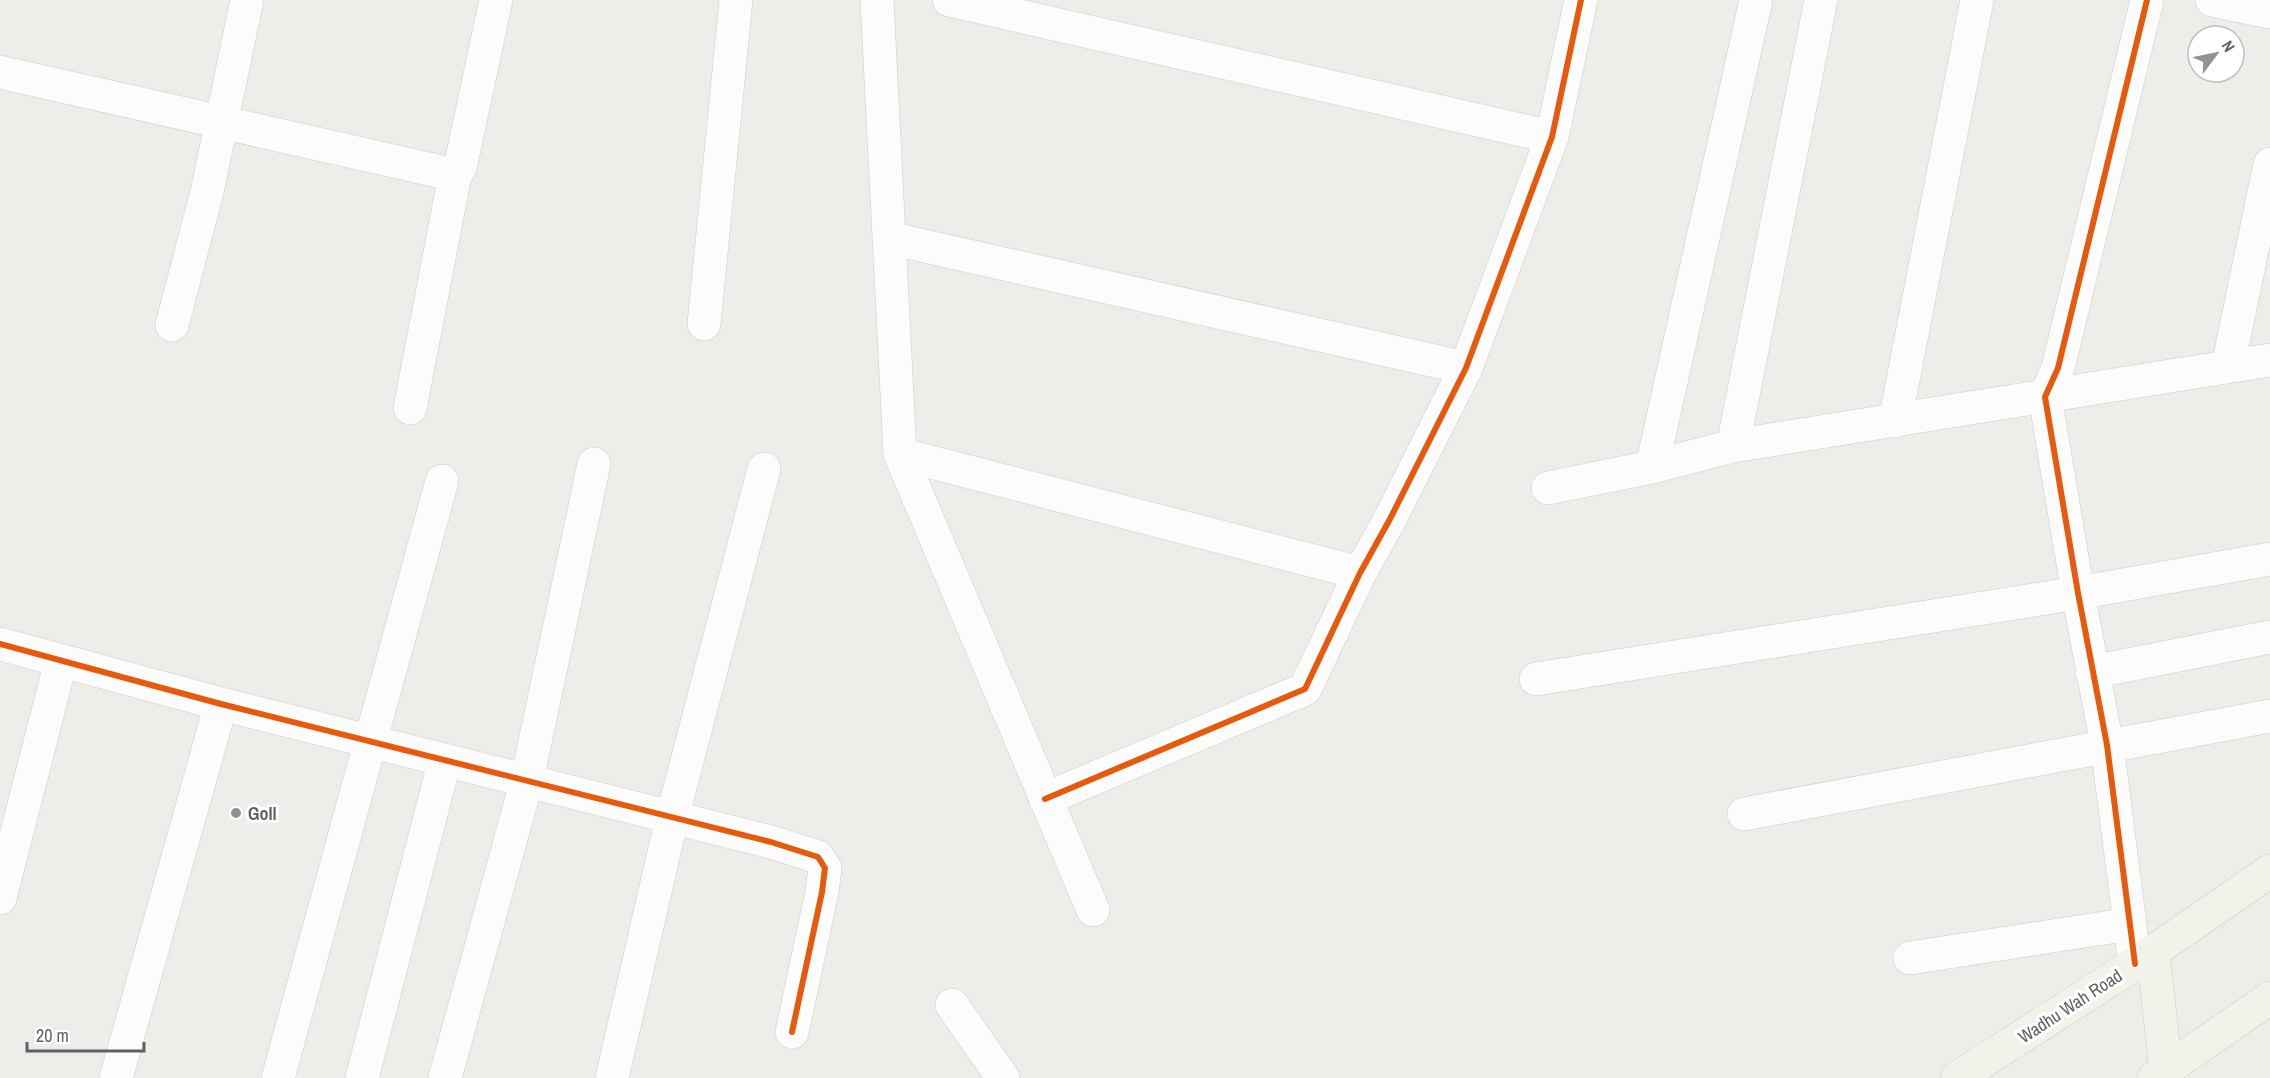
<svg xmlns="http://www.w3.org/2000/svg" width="2270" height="1078" font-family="'Archivo Narrow',sans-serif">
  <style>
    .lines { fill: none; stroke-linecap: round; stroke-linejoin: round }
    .minor-casing { stroke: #cbcbca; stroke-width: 34 }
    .primary-casing { stroke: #d2cdba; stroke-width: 34 }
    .minor { stroke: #fcfcfc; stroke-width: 33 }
    .primary { stroke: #f2f1ea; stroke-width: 33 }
    .cycleway-casing { stroke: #fff; stroke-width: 10 }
    .cycleway { stroke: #e8590c; stroke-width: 6 }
    .poi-dot { fill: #919294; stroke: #fff; stroke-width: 2 }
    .labels { text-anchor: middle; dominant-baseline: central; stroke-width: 6; stroke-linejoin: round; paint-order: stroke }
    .poi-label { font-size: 18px; font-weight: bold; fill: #5f6166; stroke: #fff; text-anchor: start }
    .street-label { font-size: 18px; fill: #5f6166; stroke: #fff }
  </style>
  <rect width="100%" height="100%" fill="#eeede9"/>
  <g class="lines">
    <g class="minor-casing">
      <path id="minor" d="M 877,0 L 900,454 L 1093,910
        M 949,0 L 1552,137
        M 2212,0 L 2270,12
        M 0,72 L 455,175
        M 889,238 L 1466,368
        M 704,324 L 736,0
        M 172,325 L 207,192 L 247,0
        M 2228,366 L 2270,164
        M 410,408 L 455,175 L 460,168 L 496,0
        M 1895,421 L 1977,0
        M 1733,446 L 1821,0
        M 900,454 L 1360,573
        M 1652,467 L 1756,0
        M 1548,488 L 1652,467 L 1733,446 L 2270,360
        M 0,644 L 221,704 L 771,842 L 818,857 L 825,868 L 822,892 L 792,1032
        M 2092,672 L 2270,637
        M 1536,679 L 2078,593 L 2270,559
        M 1045,799 L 1305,689 L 1360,573 L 1390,519 L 1466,368 L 1552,137 L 1581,0
        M 1744,814 L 2270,716
        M 0,898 L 61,661
        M 1910,958 L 2130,924
        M 2135,964 L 2107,745 L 2078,593 L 2045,397 L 2058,368 L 2147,0
        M 952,1005 L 1003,1078
        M 116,1078 L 221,704
        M 278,1078 L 442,481
        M 362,1078 L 445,760
        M 445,1078 L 527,780 L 594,464
        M 612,1078 L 672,818 L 764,469"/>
    </g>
    <g class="primary-casing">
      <path id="primary" d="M 2153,952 L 2166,1070
        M 1957,1078 L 2135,964 L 2270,871
        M 2154,1078 L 2270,998"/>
    </g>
    <use href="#minor" class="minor"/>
    <use href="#primary" class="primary"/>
    <g class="cycleway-casing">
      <path id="cycleway" d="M 0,644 L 221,704 L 771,842 L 818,857 L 825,868 L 822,892 L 792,1032
        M 1045,799 L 1305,689 L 1360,573 L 1390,519 L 1466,368 L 1552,137 L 1581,0
        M 2135,964 L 2107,745 L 2078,593 L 2045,397 L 2058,368 L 2147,0"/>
    </g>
    <use href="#cycleway" class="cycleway"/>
  </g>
  <circle class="poi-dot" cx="236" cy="813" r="6"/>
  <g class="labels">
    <g class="poi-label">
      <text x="248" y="813">Goll</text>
    </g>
    <g class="street-label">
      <text transform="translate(2070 1006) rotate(-33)">Wadhu Wah Road</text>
    </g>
  </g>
  <g transform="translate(2216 54) rotate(58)"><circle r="28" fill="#ffffff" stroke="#bfc0c2" stroke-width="1.5"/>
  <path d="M0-4.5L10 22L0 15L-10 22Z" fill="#919294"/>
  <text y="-9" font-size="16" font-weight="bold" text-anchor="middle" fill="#5f6166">N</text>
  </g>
  <path d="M27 1042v9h117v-9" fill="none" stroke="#5f6166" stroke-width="3"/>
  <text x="36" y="1042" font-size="18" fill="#5f6166" stroke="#ffffff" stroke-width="4.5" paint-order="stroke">20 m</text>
</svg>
